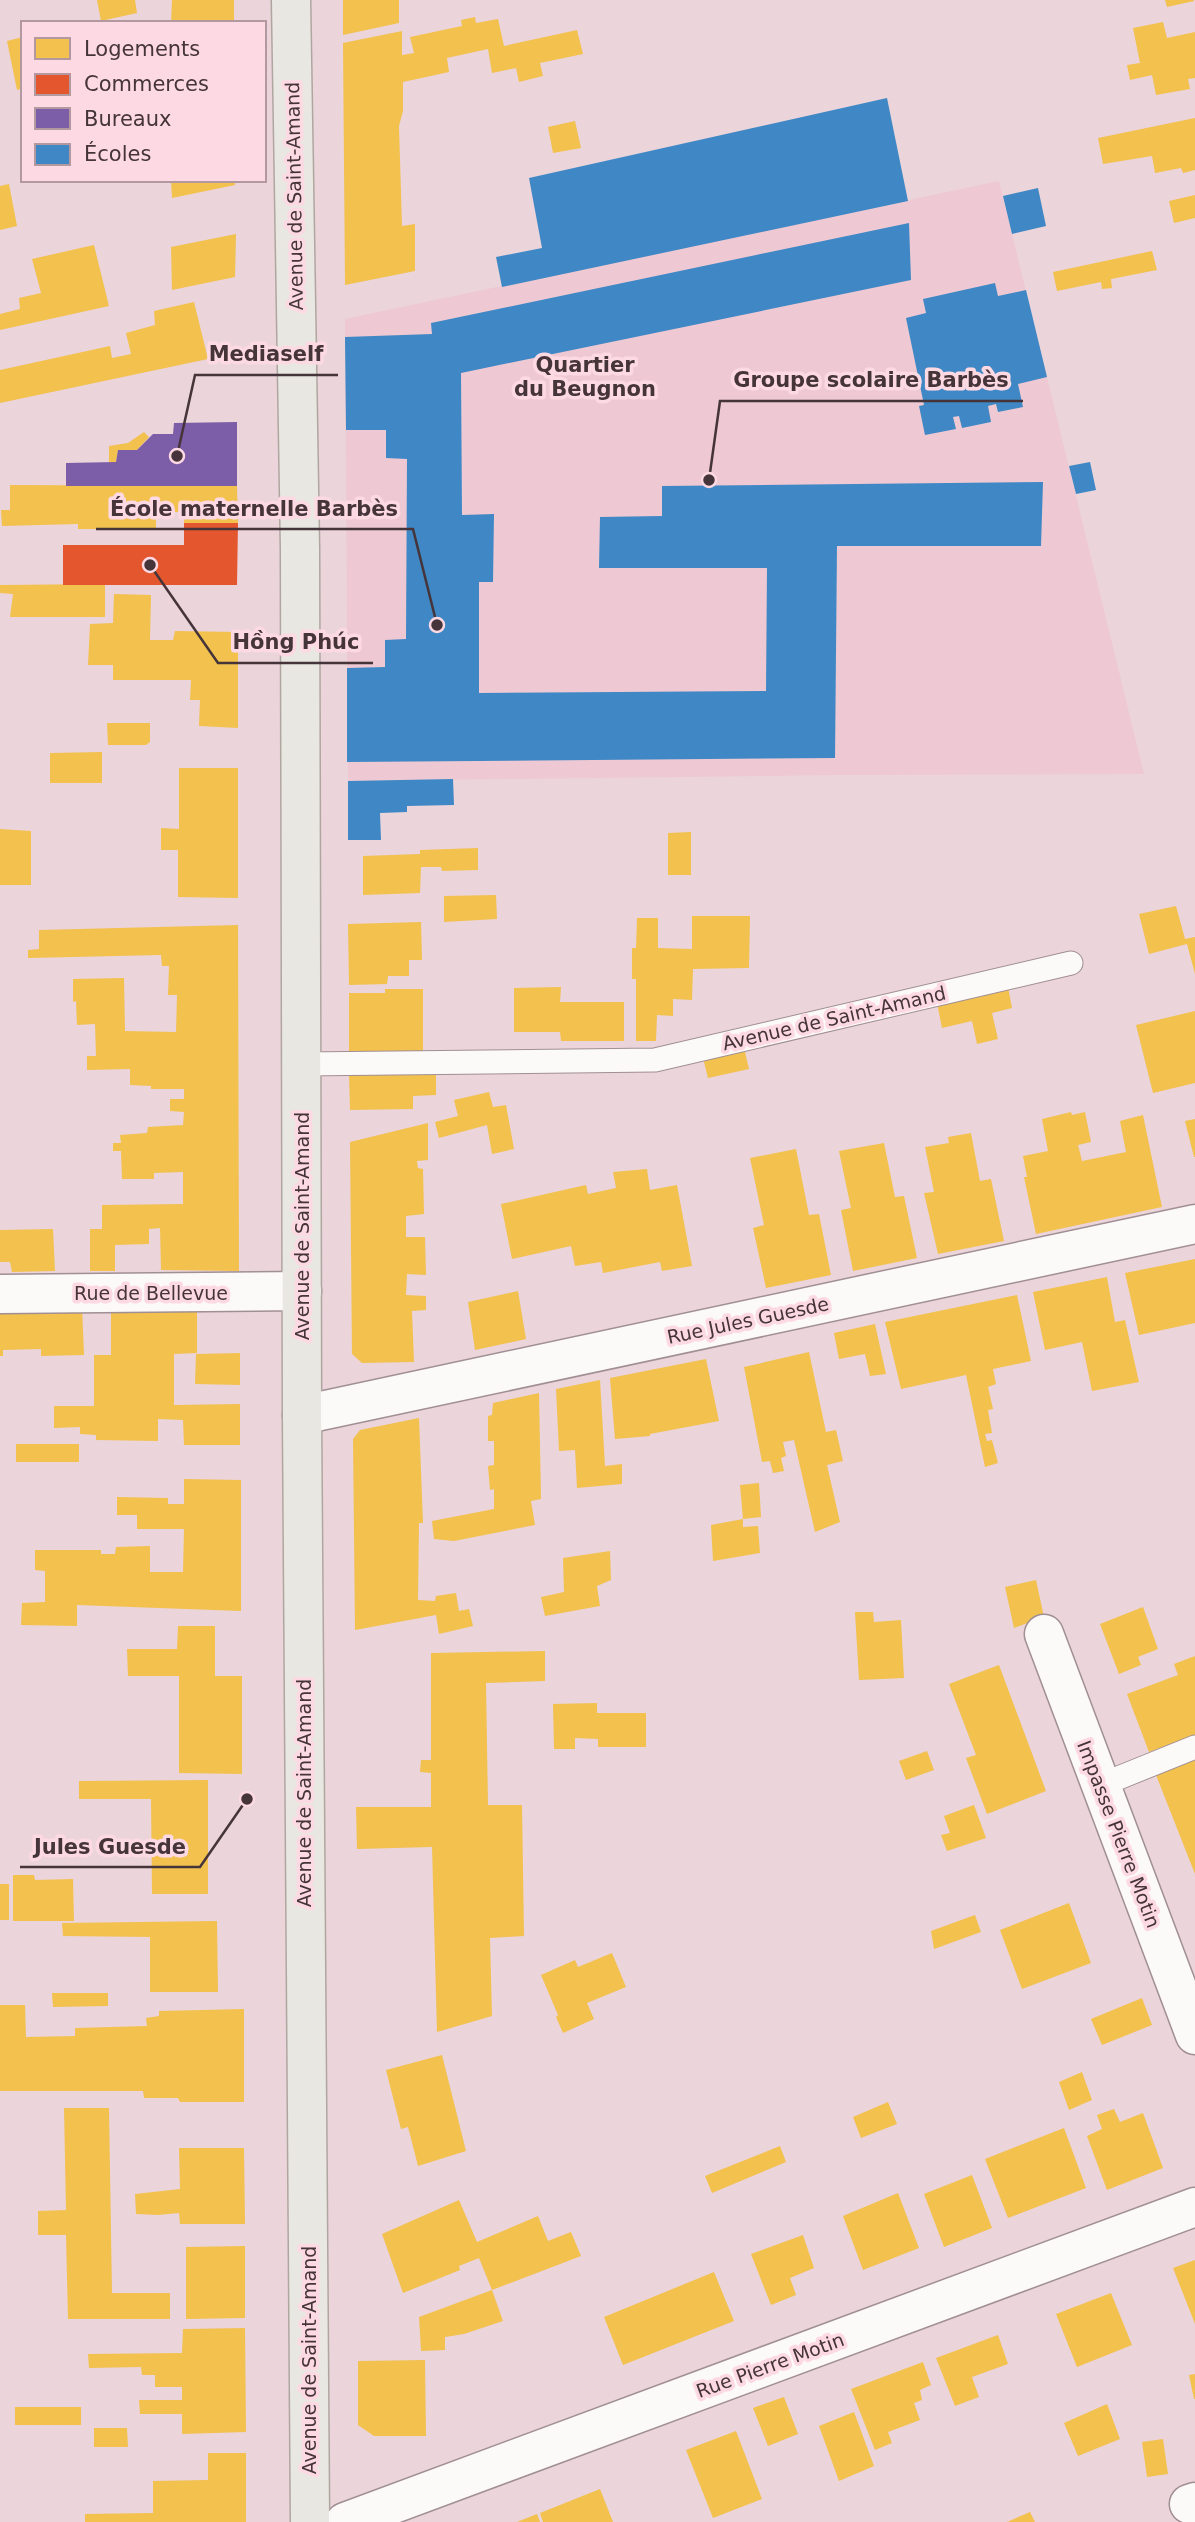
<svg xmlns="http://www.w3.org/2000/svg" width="1195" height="2522" font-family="'DejaVu Sans',sans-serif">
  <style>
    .built { fill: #eec8d2 }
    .homes { fill: #f2c14e }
    .shops { fill: #e4572e }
    .offices { fill: #7b5ea7 }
    .schools { fill: #3f88c5 }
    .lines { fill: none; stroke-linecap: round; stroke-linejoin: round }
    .service-casing { stroke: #a08f94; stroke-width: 25 }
    .minor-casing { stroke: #a08f94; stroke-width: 41 }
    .primary-casing { stroke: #b0a6a0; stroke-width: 41 }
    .service { stroke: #fcf9f9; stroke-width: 23 }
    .minor { stroke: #fcf9f9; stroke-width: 38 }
    .primary { stroke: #e9e7e2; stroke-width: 38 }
    .labels { text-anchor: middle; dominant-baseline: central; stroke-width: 7; stroke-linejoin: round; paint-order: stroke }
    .street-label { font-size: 19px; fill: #453439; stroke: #fddae3 }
    .neighbourhood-label { font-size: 21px; font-weight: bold; fill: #453439; stroke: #fddae3 }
    .leader { fill: none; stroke: #453439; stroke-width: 2.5 }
    .callout-dot { fill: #453439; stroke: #fddae3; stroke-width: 2.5 }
    .callout-label { font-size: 21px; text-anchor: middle; font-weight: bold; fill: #453439; stroke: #fddae3; stroke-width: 7; stroke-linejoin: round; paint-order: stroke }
  </style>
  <rect width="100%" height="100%" fill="#ebd4da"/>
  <path class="built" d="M 999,181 L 1144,774 L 837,775 L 348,781 L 345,319 Z"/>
  <path class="homes" d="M 97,0 L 135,0 L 137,13 L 101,21 Z
    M 172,0 L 234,0 L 234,23 L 171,23 Z
    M 343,0 L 399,0 L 399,23 L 343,35 Z
    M 1165,0 L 1194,0 L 1194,1 L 1167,7 Z
    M 475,17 L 476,23 L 498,19 L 504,46 L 577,30 L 583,54 L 540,63 L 543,76 L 519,82 L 516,68 L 492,73 L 488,49 L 447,58 L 449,72 L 403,82 L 403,111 L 399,126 L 402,226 L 415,224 L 415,271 L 345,285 L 343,43 L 402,31 L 402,55 L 414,53 L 410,37 L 462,26 L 461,20 Z
    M 1163,22 L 1167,38 L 1195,32 L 1195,78 L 1188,79 L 1190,89 L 1156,95 L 1152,75 L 1130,80 L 1127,65 L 1140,63 L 1133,28 Z
    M 23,37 L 23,88 L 17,90 L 7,41 Z
    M 1195,118 L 1195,170 L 1183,173 L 1181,168 L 1155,173 L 1152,156 L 1103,164 L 1098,138 Z
    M 575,121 L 581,148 L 553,153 L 548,127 Z
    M 171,180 L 235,180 L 235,185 L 172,198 Z
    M 9,184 L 17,226 L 0,230 L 0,186 Z
    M 1195,195 L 1195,218 L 1174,223 L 1169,201 Z
    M 236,234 L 235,277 L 172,290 L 171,247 Z
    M 94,245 L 109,306 L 0,330 L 0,314 L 20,309 L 19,298 L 41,293 L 32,259 Z
    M 1152,251 L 1157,270 L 1111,279 L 1112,288 L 1102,289 L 1101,282 L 1057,291 L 1053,272 Z
    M 194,302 L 208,359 L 0,403 L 0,370 L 110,346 L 112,358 L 131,354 L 126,333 L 155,325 L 154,311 Z
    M 144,432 L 149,437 L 137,450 L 118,450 L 116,462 L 109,463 L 109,446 L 128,443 Z
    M 10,485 L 237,486 L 238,523 L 184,523 L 184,512 L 156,512 L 156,529 L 78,529 L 78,524 L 2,526 L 1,510 L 10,510 Z
    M 105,584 L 105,617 L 10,617 L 13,594 L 0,593 L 0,585 Z
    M 114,594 L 151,595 L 150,640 L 173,640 L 175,631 L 238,632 L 238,728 L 199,726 L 200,700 L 190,700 L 191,680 L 113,680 L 113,665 L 88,665 L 90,624 L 113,623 Z
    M 107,723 L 150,723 L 150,742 L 146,745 L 108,745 Z
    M 102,752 L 102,783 L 50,783 L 50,753 Z
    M 179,768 L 238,768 L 238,898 L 178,897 L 178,850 L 161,850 L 161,828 L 179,829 Z
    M 0,829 L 31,831 L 31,885 L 0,885 Z
    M 691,832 L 691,875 L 668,875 L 668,833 Z
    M 478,848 L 478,870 L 442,871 L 441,867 L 421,867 L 420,893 L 363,895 L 363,856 L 420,854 L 420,850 Z
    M 496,895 L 497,919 L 444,922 L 444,896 Z
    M 1176,906 L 1185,939 L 1195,937 L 1195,974 L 1187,944 L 1149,954 L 1139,914 Z
    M 692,916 L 750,916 L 749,968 L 693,969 L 692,1000 L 673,999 L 673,1016 L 657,1015 L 656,1041 L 636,1041 L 636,979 L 632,979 L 632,948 L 636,948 L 637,918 L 658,918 L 658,948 L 692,949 Z
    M 421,922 L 422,960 L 409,960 L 409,976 L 388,976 L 387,984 L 349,985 L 348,924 Z
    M 238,925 L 239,1271 L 161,1270 L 160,1228 L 149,1229 L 149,1244 L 115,1245 L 115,1271 L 90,1271 L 90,1229 L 102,1229 L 102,1205 L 183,1204 L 183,1172 L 154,1173 L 154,1179 L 122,1179 L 121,1151 L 113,1151 L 113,1143 L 121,1143 L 120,1135 L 147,1133 L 148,1127 L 183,1125 L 184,1112 L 170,1111 L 170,1099 L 184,1099 L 184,1089 L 151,1089 L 151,1086 L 130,1085 L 130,1069 L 87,1070 L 87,1056 L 96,1056 L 95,1024 L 77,1025 L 76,1001 L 73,1002 L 73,979 L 124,978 L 125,1031 L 176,1032 L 177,995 L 168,995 L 169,966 L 162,966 L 161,955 L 28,958 L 28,950 L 39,949 L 39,930 Z
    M 561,987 L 560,1002 L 624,1002 L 624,1041 L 561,1041 L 560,1032 L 514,1032 L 514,988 Z
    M 1008,987 L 1012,1008 L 992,1013 L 998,1039 L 977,1044 L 972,1021 L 942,1028 L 937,1003 Z
    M 385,989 L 423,989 L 423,1052 L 349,1052 L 349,993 L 385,993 Z
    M 1195,1011 L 1195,1083 L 1153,1093 L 1136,1025 Z
    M 744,1048 L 749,1069 L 708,1078 L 703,1058 Z
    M 436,1071 L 436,1095 L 413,1096 L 413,1109 L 350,1110 L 349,1073 Z
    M 489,1092 L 493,1107 L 506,1105 L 514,1149 L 492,1154 L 487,1125 L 439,1138 L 435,1122 L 458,1116 L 454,1100 Z
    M 1071,1112 L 1072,1115 L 1085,1112 L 1091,1142 L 1078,1145 L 1082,1161 L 1126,1152 L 1120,1121 L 1143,1115 L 1162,1207 L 1036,1234 L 1024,1177 L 1027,1177 L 1023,1156 L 1048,1151 L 1042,1119 Z
    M 1195,1119 L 1195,1157 L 1194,1157 L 1185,1121 Z
    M 428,1123 L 428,1160 L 417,1161 L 418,1168 L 423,1169 L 424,1214 L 406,1216 L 406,1237 L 425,1237 L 426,1275 L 407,1274 L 406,1295 L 426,1296 L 426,1310 L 412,1311 L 414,1362 L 362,1363 L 352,1354 L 350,1142 Z
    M 971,1133 L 980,1181 L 991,1179 L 1004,1241 L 938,1254 L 924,1193 L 934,1192 L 925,1147 L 949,1143 L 948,1137 Z
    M 884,1143 L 895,1197 L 904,1196 L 917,1258 L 853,1271 L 841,1210 L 851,1208 L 839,1151 Z
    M 796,1149 L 809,1215 L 819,1214 L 831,1275 L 766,1288 L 753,1228 L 764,1225 L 750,1158 Z
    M 647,1169 L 650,1190 L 677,1185 L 692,1266 L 662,1271 L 660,1262 L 603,1273 L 601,1262 L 575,1266 L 571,1246 L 512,1259 L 501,1204 L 586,1185 L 588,1194 L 616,1188 L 613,1172 Z
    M 53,1229 L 55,1271 L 12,1272 L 10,1262 L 0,1262 L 0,1230 Z
    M 1195,1259 L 1195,1323 L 1139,1335 L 1125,1273 Z
    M 1107,1277 L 1115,1322 L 1125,1320 L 1139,1382 L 1092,1391 L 1082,1342 L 1045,1350 L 1033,1292 Z
    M 518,1291 L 526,1339 L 475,1350 L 468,1302 Z
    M 1017,1295 L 1031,1361 L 993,1369 L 996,1384 L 988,1387 L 993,1409 L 988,1410 L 992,1433 L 985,1434 L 987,1441 L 992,1440 L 998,1463 L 985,1467 L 966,1375 L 901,1389 L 885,1322 Z
    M 0,1305 L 82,1306 L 84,1355 L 41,1356 L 41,1349 L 3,1350 L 3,1356 L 0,1356 Z
    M 111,1312 L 197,1312 L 197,1353 L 174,1354 L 174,1405 L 240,1404 L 240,1445 L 184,1445 L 183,1420 L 158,1419 L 158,1441 L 96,1440 L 96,1435 L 80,1434 L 80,1427 L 54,1428 L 54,1406 L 94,1406 L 94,1355 L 111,1355 Z
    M 875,1324 L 886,1374 L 870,1376 L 865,1354 L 839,1359 L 834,1333 Z
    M 809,1352 L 826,1432 L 836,1430 L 843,1461 L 827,1465 L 840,1522 L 815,1532 L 794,1440 L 783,1442 L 786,1456 L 781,1458 L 784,1471 L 773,1473 L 770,1461 L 762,1462 L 744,1367 Z
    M 240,1353 L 240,1385 L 195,1384 L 196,1354 Z
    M 706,1359 L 719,1421 L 650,1434 L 650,1436 L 615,1439 L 610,1378 Z
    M 600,1380 L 605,1466 L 622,1464 L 622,1484 L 577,1488 L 575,1450 L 559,1451 L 556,1389 Z
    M 539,1393 L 541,1499 L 531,1501 L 535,1525 L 454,1541 L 434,1539 L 432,1521 L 494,1509 L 494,1489 L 490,1490 L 488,1466 L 494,1465 L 494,1441 L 488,1441 L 488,1416 L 492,1415 L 493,1403 Z
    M 419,1418 L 423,1523 L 419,1523 L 418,1600 L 435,1601 L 436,1596 L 456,1593 L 459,1611 L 469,1609 L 473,1626 L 439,1634 L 436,1615 L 355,1630 L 353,1439 L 360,1430 Z
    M 16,1444 L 79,1444 L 79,1462 L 16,1462 Z
    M 184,1479 L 241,1480 L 241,1611 L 77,1605 L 77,1626 L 21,1625 L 22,1603 L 45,1602 L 45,1571 L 35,1570 L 35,1550 L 101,1550 L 101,1554 L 115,1554 L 116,1547 L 150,1546 L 150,1572 L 183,1572 L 184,1529 L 137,1529 L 137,1515 L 117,1515 L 117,1497 L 168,1498 L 168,1504 L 184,1504 Z
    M 759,1483 L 761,1517 L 743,1519 L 740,1485 Z
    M 743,1519 L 743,1527 L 758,1526 L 760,1553 L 713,1561 L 711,1525 Z
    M 610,1551 L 611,1580 L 597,1586 L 600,1606 L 545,1616 L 541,1597 L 564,1592 L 563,1558 Z
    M 1036,1580 L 1044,1617 L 1014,1628 L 1005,1587 Z
    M 1143,1607 L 1158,1649 L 1138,1657 L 1141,1665 L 1119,1674 L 1100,1624 Z
    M 855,1612 L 873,1612 L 874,1622 L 901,1620 L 904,1678 L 859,1680 Z
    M 178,1626 L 215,1626 L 215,1676 L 242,1676 L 242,1774 L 179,1773 L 179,1676 L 128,1676 L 127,1649 L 177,1649 Z
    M 545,1651 L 545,1681 L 486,1683 L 488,1805 L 522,1805 L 524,1936 L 490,1938 L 492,2016 L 437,2032 L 432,1847 L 357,1849 L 356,1807 L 431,1807 L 431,1773 L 420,1772 L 421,1760 L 431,1760 L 431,1653 Z
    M 1195,1656 L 1195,1735 L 1149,1752 L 1127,1694 L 1178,1675 L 1174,1664 Z
    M 999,1665 L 1046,1791 L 987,1814 L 966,1758 L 976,1755 L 949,1684 Z
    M 597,1703 L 597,1713 L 646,1713 L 646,1747 L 598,1747 L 598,1739 L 575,1738 L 575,1749 L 554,1749 L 553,1704 Z
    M 927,1751 L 934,1770 L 906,1780 L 899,1761 Z
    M 1195,1759 L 1195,1874 L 1156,1775 Z
    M 208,1780 L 208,1894 L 152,1894 L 151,1799 L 79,1799 L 79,1781 Z
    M 974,1805 L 986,1838 L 947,1851 L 941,1835 L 950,1833 L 944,1816 Z
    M 13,1875 L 34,1875 L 35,1880 L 73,1879 L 74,1921 L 13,1921 Z
    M 0,1884 L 9,1884 L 9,1920 L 0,1920 Z
    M 1069,1903 L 1091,1963 L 1022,1989 L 1000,1930 Z
    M 975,1915 L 981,1932 L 934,1949 L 931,1931 Z
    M 217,1921 L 218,1992 L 150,1992 L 150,1937 L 63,1936 L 62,1923 Z
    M 612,1953 L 626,1987 L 587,2003 L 594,2019 L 563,2033 L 556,2017 L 558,2015 L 541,1975 L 575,1960 L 578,1967 Z
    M 52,1993 L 108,1993 L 108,2006 L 53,2007 Z
    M 1142,1998 L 1152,2025 L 1102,2045 L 1091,2019 Z
    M 0,2005 L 25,2005 L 26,2037 L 75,2036 L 75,2028 L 147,2026 L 146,2018 L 159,2016 L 159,2011 L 244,2009 L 244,2102 L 180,2102 L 178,2098 L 144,2098 L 143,2091 L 0,2091 Z
    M 442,2055 L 466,2151 L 418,2166 L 408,2127 L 401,2129 L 386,2070 Z
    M 1082,2072 L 1092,2100 L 1069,2110 L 1059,2082 Z
    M 888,2102 L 897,2124 L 861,2138 L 853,2117 Z
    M 64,2108 L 109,2108 L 112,2293 L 170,2293 L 170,2319 L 68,2319 L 66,2235 L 38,2235 L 38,2211 L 66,2210 Z
    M 1114,2109 L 1120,2122 L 1143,2113 L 1163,2168 L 1107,2190 L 1087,2136 L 1102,2129 L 1097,2115 Z
    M 1064,2128 L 1086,2188 L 1008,2218 L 985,2159 Z
    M 780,2146 L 786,2162 L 712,2193 L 705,2176 Z
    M 179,2148 L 244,2148 L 245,2224 L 180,2224 L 179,2213 L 158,2215 L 136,2214 L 135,2194 L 180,2189 Z
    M 972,2175 L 992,2228 L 944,2247 L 924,2194 Z
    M 898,2193 L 919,2248 L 863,2270 L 843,2216 Z
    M 459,2200 L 477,2242 L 538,2216 L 548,2241 L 571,2232 L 581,2256 L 492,2290 L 503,2321 L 464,2334 L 445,2337 L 445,2350 L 421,2351 L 419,2317 L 492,2290 L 479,2258 L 459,2266 L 460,2270 L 403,2293 L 382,2234 Z
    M 803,2235 L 814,2268 L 790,2278 L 796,2295 L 771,2305 L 751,2254 Z
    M 245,2246 L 245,2318 L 186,2319 L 186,2247 Z
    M 1195,2260 L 1195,2324 L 1173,2268 Z
    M 714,2272 L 734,2321 L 623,2365 L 604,2317 Z
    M 1111,2293 L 1132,2345 L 1077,2367 L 1056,2314 Z
    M 245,2328 L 246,2432 L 182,2434 L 182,2414 L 140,2414 L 139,2400 L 182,2400 L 182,2387 L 155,2387 L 155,2375 L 142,2375 L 141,2367 L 89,2368 L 88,2354 L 182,2353 L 183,2329 Z
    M 998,2335 L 1008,2364 L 972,2377 L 979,2397 L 955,2406 L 936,2358 Z
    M 425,2360 L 426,2436 L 374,2436 L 358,2425 L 358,2361 Z
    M 923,2362 L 931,2385 L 920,2390 L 922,2400 L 914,2403 L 920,2420 L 888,2432 L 892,2443 L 875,2450 L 851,2389 Z
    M 1195,2374 L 1195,2399 L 1194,2399 L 1189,2375 Z
    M 784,2397 L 798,2434 L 768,2446 L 753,2408 Z
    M 1107,2404 L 1120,2439 L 1078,2456 L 1064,2423 Z
    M 15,2407 L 81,2407 L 81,2425 L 15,2425 Z
    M 854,2412 L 874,2466 L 839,2481 L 819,2426 Z
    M 94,2428 L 127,2428 L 128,2447 L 94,2447 Z
    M 736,2431 L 762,2499 L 713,2518 L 686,2450 Z
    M 1163,2439 L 1168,2474 L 1147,2477 L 1142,2442 Z
    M 208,2453 L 246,2453 L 246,2522 L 85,2522 L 85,2514 L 153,2513 L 153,2481 L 208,2480 Z
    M 600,2489 L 613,2522 L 543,2522 L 540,2513 Z
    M 1030,2512 L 1035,2522 L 1007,2522 Z
    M 537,2514 L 540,2522 L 517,2522 Z"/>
  <path class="shops" d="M 184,523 L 238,523 L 237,585 L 63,585 L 63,545 L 184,545 Z"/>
  <path class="offices" d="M 237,422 L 237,486 L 66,486 L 66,463 L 116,462 L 118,450 L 137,450 L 153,434 L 173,434 L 174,423 Z"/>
  <path class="schools" d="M 887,98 L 908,201 L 502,287 L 496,257 L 542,248 L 529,178 Z
    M 1038,188 L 1046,226 L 1012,234 L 1003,196 Z
    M 909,223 L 911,280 L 461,373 L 462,515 L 494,514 L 493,582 L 479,582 L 479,693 L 766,691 L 767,568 L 599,568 L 600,517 L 662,516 L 662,486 L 1043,482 L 1041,546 L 837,546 L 835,758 L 347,762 L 347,668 L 385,667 L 385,640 L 406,639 L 407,459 L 386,458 L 386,430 L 346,430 L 345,337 L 432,334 L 431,323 Z
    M 995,283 L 998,296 L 1026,290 L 1047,377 L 1018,384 L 1023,407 L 998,412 L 996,404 L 988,406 L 991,422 L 962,428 L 959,416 L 953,417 L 956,429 L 925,435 L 919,406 L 924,405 L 906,318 L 926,313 L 923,299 Z
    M 1090,462 L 1096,490 L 1076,494 L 1069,466 Z
    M 453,779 L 454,805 L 407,806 L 407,812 L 380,813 L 381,840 L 348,840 L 348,781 Z"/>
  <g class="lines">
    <g class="service-casing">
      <path id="service" d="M 302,1064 L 655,1060 L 1071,963
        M 1101,1785 L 1195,1747"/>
    </g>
    <g class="minor-casing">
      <path id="minor" d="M 0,1294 L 302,1291
        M 302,1415 L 1195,1224
        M 1044,1634 L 1195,2035
        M 1189,2504 L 1195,2502
        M 345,2522 L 1195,2207"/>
    </g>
    <g class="primary-casing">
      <path id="primary" d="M 291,0 L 300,549 L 302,1415 L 310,2522"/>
    </g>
    <use href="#service" class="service"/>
    <use href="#minor" class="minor"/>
    <use href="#primary" class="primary"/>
  </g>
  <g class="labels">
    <g class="street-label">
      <text transform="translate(294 196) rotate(-91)">Avenue de Saint-Amand</text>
      <text transform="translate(834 1018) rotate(-13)">Avenue de Saint-Amand</text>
      <text transform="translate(302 1226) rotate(-90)">Avenue de Saint-Amand</text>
      <text x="151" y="1293">Rue de Bellevue</text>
      <text transform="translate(748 1320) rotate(-12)">Rue Jules Guesde</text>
      <text transform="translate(304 1793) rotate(-90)">Avenue de Saint-Amand</text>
      <text transform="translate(1119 1834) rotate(69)">Impasse Pierre Motin</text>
      <text transform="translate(309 2360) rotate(-90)">Avenue de Saint-Amand</text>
      <text transform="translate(770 2365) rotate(-20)">Rue Pierre Motin</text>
    </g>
    <g class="neighbourhood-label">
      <text x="585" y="365">Quartier<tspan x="585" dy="24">du Beugnon</tspan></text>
    </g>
  </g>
  <path class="leader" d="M177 456L195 375H338M709 480L720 401H1023M437 625L413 529H96M150 565L218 663H373M247 1799L200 1867H20"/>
  <g class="callout-dot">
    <circle cx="177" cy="456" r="7"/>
    <circle cx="709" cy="480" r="7"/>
    <circle cx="437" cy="625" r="7"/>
    <circle cx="150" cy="565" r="7"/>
    <circle cx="247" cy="1799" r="7"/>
  </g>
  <g class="callout-label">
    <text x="266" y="361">Mediaself</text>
    <text x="871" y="387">Groupe scolaire Barbès</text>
    <text x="254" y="516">École maternelle Barbès</text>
    <text x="296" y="649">Hồng Phúc</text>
    <text x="110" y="1854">Jules Guesde</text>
  </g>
  <rect x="21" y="21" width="245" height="161" fill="#fddae3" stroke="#b3989f" stroke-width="2"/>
  <rect x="35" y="38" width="35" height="21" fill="#f2c14e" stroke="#b3989f" stroke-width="2"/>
  <text x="84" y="56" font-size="21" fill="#453439">Logements</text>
  <rect x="35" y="74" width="35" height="21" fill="#e4572e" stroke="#b3989f" stroke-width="2"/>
  <text x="84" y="91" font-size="21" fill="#453439">Commerces</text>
  <rect x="35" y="108" width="35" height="21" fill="#7b5ea7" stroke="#b3989f" stroke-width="2"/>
  <text x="84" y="126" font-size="21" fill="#453439">Bureaux</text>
  <rect x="35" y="144" width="35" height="21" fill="#3f88c5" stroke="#b3989f" stroke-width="2"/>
  <text x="84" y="161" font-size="21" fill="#453439">Écoles</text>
</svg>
